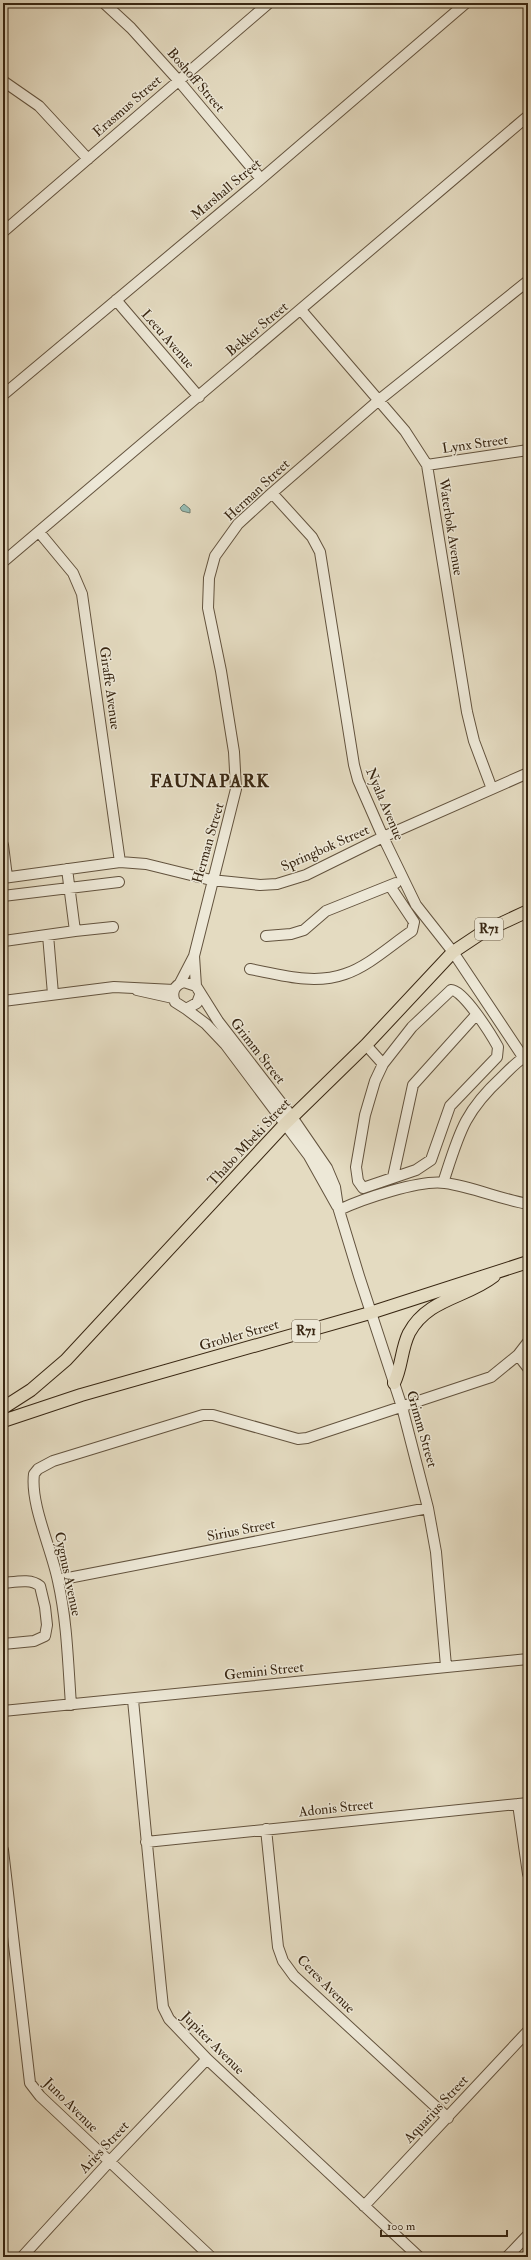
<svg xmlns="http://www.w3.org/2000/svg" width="531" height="2260" font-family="'IM FELL Double Pica',serif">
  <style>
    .water { fill: #95bbb2; stroke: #707f72 }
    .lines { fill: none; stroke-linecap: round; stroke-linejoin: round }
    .minor-casing { stroke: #63533e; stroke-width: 12 }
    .major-casing { stroke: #382612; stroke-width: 14 }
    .minor { stroke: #ede8d7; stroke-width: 10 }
    .major { stroke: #e4dbc1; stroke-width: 12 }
    .labels { text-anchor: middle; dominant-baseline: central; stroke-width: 3; stroke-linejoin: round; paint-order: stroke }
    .shield { fill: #ede8d7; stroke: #6e604d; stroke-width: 1 }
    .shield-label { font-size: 13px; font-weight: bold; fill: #382612 }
    .street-label { font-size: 14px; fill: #382612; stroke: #ede8d7 }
    .district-label { font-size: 18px; font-weight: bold; letter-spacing: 1px; fill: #382612; stroke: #ede8d7 }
  </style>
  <rect width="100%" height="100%" fill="#e4dbc1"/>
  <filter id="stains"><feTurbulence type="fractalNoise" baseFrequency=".005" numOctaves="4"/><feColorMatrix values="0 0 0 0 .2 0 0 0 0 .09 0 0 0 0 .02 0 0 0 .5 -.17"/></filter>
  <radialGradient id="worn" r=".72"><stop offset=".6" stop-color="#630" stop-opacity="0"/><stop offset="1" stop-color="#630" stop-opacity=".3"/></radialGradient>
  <path class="water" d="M 184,504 L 190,509 L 190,513 L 182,511 L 180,508 Z"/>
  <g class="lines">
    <g class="minor-casing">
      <path id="minor" d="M 104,3 L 131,28 L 178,80 L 261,179
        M 3,81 L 39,106 L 88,159
        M 3,232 L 269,3
        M 116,300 L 199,397
        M 301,310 L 405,431 L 427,465 L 467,712 L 474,741 L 492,789
        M 3,395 L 261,179 L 466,3
        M 427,465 L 528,450
        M 272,493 L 312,537 L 320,552 L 354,765 L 358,780 L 383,837 L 416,905 L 453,952 L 523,1057
        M 39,532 L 73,573 L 82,594 L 120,862
        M 3,562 L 528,116
        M 3,845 L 7,877
        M 67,869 L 75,931 L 113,927
        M 3,878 L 120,862 L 146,864 L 211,880 L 260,885 L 277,884 L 306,875 L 383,837 L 528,773
        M 3,896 L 119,882
        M 48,935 L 53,994
        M 266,936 L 291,934 L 304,930 L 326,911 L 396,883
        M 4,941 L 75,931
        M 194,956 L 196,986
        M 250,969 C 281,975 314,985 345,974 C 369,966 391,945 412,931 L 414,922 L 390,886
        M 180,983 L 194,956 L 236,789 L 234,752 L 221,671 L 208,608 L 209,578 L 215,556 L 238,524 L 272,493 L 379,400 L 528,281
        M 137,990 L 173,998
        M 451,990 C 463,989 492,1036 498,1047 L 497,1057 L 450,1106 L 431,1160 L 416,1170 L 363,1188 L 358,1181 L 356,1167 L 365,1115 L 375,1081 L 383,1064 L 412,1027 Z
        M 200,995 L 197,1003 L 186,1009 L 175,1002 C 171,993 174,985 184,982 L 196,986 L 218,1021 L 292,1117 L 327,1168 L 335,1187 L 338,1207 L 359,1276 L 402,1407 L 428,1508 L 436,1552 L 446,1666
        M 3,1001 L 114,987 L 174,990
        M 186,1009 L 206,1024 L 225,1044 L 309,1156 L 337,1206
        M 366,1045 L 383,1064
        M 393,1177 L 413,1085 L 476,1015
        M 443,1183 C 459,1134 463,1113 502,1077 C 510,1069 518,1060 528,1055
        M 339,1210 C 362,1199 421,1179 445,1183 C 473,1187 500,1199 528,1204
        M 518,1355 L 528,1368
        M 58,1580 L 428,1508
        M 3,1583 C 15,1582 31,1578 40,1586 L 45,1607 L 47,1625 L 45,1636 L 34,1641 L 3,1644
        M 133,1700 L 161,1988 L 163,2007 L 169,2019 L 207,2059 L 419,2257
        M 71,1705 C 68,1663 67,1621 58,1581 C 52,1550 30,1504 34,1474 L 38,1469 L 53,1461 L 203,1415 L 213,1415 L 298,1439 L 307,1438 L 491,1377 L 518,1355 L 528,1342
        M 3,1711 L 528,1659
        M 518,1804 L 528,1874
        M 266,1829 L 278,1947 L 283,1961 L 294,1976 L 448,2118
        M 146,1842 L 528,1803
        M 3,1850 L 30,2083 L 40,2096 L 211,2257
        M 364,2206 L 528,2031
        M 3,2256 L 4,2257
        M 22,2257 L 109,2162 L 207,2059
        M 507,2257 L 528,2235"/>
    </g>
    <g class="major-casing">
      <path id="major" d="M 394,1383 C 402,1367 401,1349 409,1333 C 428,1298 466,1298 494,1276
        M 3,1408 L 31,1390 L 66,1360 L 285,1124 L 366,1045 L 453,952 L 483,932 L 528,911
        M 3,1421 L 81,1395 L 370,1313 L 528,1262"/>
    </g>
    <use href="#minor" class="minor"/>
    <use href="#major" class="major"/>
  </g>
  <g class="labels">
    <g class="shield">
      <rect x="475" y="918" width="28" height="22" rx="3"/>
      <rect x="292" y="1320" width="28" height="22" rx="3"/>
    </g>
    <g class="shield-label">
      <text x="489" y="929">R71</text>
      <text x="306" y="1331">R71</text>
    </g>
    <g class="street-label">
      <text transform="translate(196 80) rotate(49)">Boshoff Street</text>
      <text transform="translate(127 106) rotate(-41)">Erasmus Street</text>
      <text transform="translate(226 189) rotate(-40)">Marshall Street</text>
      <text transform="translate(257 329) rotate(-40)">Bekker Street</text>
      <text transform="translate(168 339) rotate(49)">Leeu Avenue</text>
      <text transform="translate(475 444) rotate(-8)">Lynx Street</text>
      <text transform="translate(257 490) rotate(-43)">Herman Street</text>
      <text transform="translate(451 527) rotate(81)">Waterbok Avenue</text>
      <text transform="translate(110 688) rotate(82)">Giraffe Avenue</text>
      <text transform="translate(385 804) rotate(67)">Nyala Avenue</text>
      <text transform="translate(208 843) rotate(-74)">Herman Street</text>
      <text transform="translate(325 848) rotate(-24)">Springbok Street</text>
      <text transform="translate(258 1051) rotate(52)">Grimm Street</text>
      <text transform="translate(249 1142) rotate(-47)">Thabo Mbeki Street</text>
      <text transform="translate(239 1335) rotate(-16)">Grobler Street</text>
      <text transform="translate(422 1429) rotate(74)">Grimm Street</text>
      <text transform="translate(241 1530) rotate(-11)">Sirius Street</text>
      <text transform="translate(68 1574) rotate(78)">Cygnus Avenue</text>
      <text transform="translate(264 1671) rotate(-6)">Gemini Street</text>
      <text transform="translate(336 1808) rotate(-6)">Adonis Street</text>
      <text transform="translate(326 1984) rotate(45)">Ceres Avenue</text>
      <text transform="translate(213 2043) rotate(45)">Jupiter Avenue</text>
      <text transform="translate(71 2105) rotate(45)">Juno Avenue</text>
      <text transform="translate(436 2109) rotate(-47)">Aquarius Street</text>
      <text transform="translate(104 2147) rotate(-47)">Aries Street</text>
    </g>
    <g class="district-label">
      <text x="210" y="781">FAUNAPARK</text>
    </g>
  </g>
  <rect width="531" height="2260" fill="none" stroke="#e4dbc1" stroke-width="16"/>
  <rect x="4" y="4" width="523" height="2252" fill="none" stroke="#382612" stroke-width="2"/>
  <rect x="8" y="8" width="515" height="2244" fill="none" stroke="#382612"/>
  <path d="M381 2230v6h126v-6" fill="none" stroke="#382612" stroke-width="2"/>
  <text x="387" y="2230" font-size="12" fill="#382612" stroke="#ede8d7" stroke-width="3" paint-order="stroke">100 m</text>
  <rect width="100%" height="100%" filter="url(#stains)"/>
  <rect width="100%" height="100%" fill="url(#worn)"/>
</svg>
